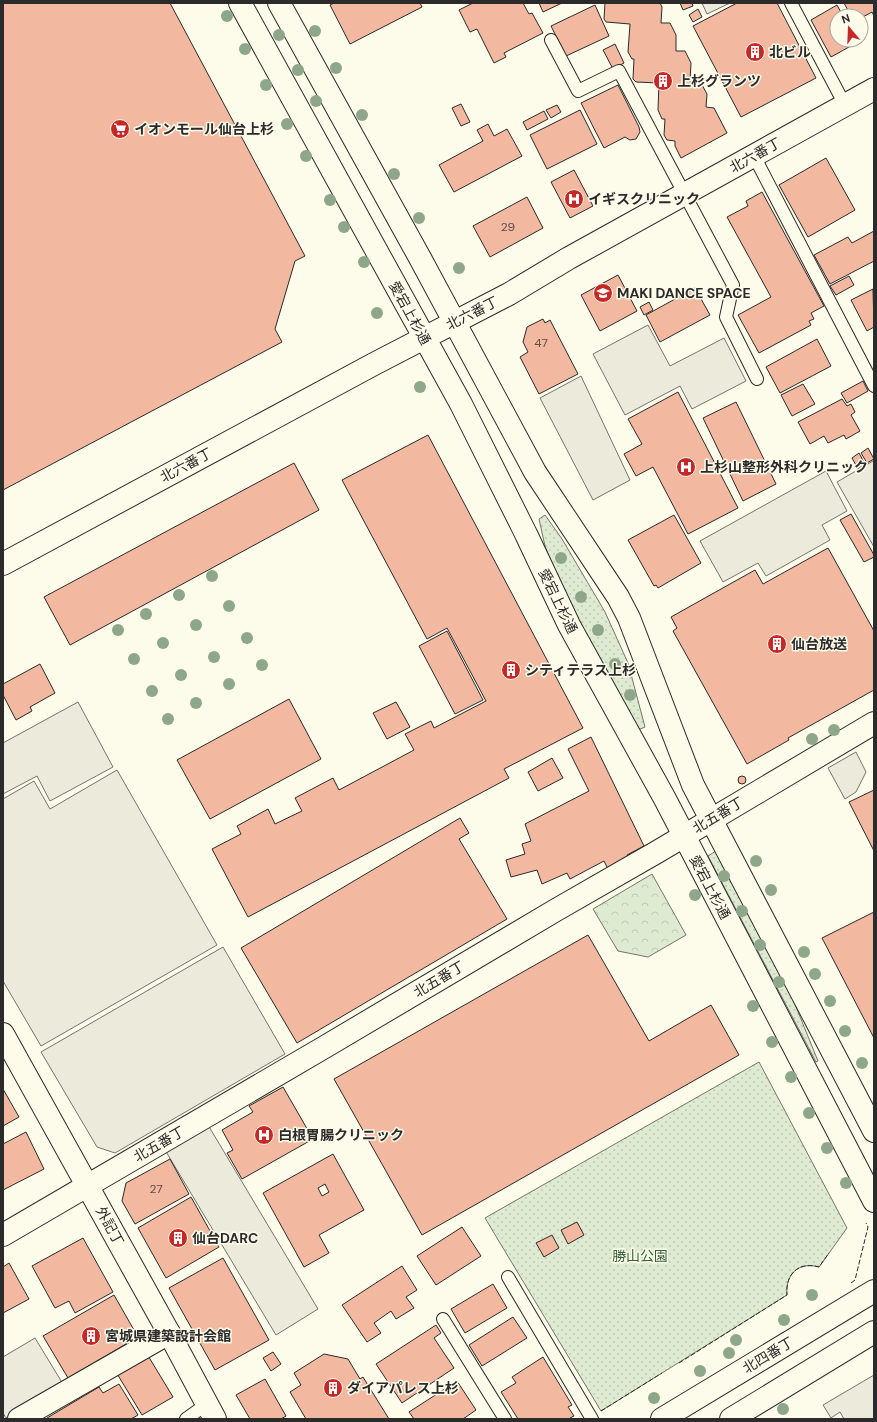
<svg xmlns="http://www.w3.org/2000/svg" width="877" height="1422" font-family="'DM Sans','Noto Sans JP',sans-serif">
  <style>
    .grass { fill: url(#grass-dots); stroke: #74746e }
    .forest { fill: url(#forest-crowns); stroke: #74746e }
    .parking { fill: #eceadb; stroke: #74746e }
    .building { fill: #f2b8a0; stroke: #2b2b2b; fill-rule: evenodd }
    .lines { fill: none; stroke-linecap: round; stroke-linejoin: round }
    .lane-casing { stroke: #2b2b2b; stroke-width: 14 }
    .street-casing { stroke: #2b2b2b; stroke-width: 24 }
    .secondary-casing { stroke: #2b2b2b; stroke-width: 24 }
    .lane { stroke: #fdfbea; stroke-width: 12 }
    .street { stroke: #fdfbea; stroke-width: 22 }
    .secondary { stroke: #fdfbea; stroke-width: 22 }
    .fence { stroke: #2b2b2b; stroke-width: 1; stroke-dasharray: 5 2; stroke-linecap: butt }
    .tree { fill: #8ea78a }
    .labels { text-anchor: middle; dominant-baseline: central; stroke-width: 3; stroke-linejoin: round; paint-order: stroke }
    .number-label { font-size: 12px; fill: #5d4e48 }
    .poi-label { font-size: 14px; font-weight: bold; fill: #2b2b2b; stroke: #fdfbea; text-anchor: start }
    .street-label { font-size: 14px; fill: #2b2b2b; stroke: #fdfbea }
    .park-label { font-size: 14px; fill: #34623c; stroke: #fdfbea }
  </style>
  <defs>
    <pattern id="grass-dots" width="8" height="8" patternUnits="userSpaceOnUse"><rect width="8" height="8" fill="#deebd1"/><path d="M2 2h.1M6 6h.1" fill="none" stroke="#bfcab4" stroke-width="1.8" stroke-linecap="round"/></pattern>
    <pattern id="forest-crowns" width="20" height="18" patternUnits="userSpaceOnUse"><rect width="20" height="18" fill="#deebd1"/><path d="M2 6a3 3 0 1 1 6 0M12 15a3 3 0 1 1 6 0" fill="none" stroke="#bfcab4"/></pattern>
  </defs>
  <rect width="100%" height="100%" fill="#fdfbea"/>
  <path class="grass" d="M 545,515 L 562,539 L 605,612 L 628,663 L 645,727 L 638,730 L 577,622 L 556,575 L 545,546 L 539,519 Z
    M 716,851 L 792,997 L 818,1061 L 816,1062 L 708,856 Z
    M 759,1062 L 847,1228 L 819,1267 C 798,1261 785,1275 787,1295 L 601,1411 L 485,1218 Z"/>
  <path class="forest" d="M 652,874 L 686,935 L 648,957 L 618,951 L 593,909 Z"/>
  <path class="parking" d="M 702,3 L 730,3 L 707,14 Z
    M 648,325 L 670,366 L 724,338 L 746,381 L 692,409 L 680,386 L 625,415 L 593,354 Z
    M 581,376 L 630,480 L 593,500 L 540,398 Z
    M 873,461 L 874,462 L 874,547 L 837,482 Z
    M 826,471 L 847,511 L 822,525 L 830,540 L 766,576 L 758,563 L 723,582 L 700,541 Z
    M 78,702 L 113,767 L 50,801 L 37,776 L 3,794 L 3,743 Z
    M 856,752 L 866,772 L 856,792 L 845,799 L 828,768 Z
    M 117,770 L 217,945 L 41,1046 L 3,981 L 3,799 L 34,781 L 50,809 Z
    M 223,947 L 285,1054 L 115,1153 L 97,1147 L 41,1052 Z
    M 208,1125 L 318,1309 L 276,1335 L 165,1150 Z
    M 35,1338 L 63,1384 L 6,1418 L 3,1413 L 3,1357 Z
    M 874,1375 L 874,1419 L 844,1419 L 840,1412 L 831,1418 L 823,1405 Z"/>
  <path class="building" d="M 3,3 L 170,3 L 305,256 L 295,261 L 275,329 L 282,342 L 3,490 Z
    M 334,3 L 420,3 L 422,7 L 350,44 L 330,5 Z
    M 473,3 L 523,3 L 529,14 L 532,13 L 543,33 L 504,53 L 506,57 L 494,63 L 477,29 L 470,32 L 459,10 Z
    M 539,3 L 562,3 L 543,12 Z
    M 605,3 L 660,3 L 662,7 L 661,23 L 670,23 L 676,35 L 676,51 L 685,51 L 691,63 L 690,82 L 701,83 L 707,94 L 706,107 L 714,108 L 727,133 L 681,158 L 675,146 L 675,141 L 667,140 L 664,135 L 665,119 L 662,119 L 658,110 L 659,83 L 636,82 L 633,79 L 634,59 L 632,59 L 628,52 L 630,24 L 606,22 L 604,19 Z
    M 680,3 L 692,3 L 693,6 L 683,10 Z
    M 737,3 L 777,3 L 816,78 L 741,117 L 693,26 Z
    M 844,3 L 874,3 L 874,16 L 872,12 L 861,18 L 861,16 L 851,16 Z
    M 595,5 L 609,36 L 566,56 L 551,26 Z
    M 837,5 L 843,16 L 837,16 L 837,40 L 857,40 L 858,42 L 831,57 L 811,20 Z
    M 698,9 L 702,17 L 693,22 L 689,15 Z
    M 615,44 L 624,63 L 613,69 L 603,50 Z
    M 618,85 L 639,127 L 640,132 L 636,139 L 630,140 L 625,137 L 604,148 L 581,103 Z
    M 461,104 L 470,122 L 461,126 L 452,108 Z
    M 557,105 L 561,112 L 551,118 L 546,110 Z
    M 580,110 L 597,144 L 547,169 L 530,135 Z
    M 544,111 L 548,119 L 527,130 L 523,122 Z
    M 488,124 L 494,136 L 507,129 L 522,156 L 454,192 L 439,165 L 483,141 L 477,130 Z
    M 826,158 L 855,210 L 808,237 L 779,185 Z
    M 574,170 L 593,206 L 570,218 L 551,182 Z
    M 762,192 L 824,306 L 811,313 L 814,319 L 809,321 L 811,325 L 759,353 L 738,315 L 771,297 L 727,217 L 748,206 L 746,201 Z
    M 527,197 L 543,228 L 490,257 L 473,226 Z
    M 874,231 L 874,261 L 830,284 L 814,255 L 848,237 L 852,243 Z
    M 618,275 L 637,311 L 600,331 L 581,295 Z
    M 849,276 L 854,285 L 836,295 L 830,286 Z
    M 695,288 L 710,315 L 660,342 L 646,315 Z
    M 873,289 L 874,327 L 867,331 L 851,300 Z
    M 649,302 L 653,310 L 644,315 L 640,307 Z
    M 543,319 L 545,323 L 550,320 L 578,374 L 539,394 L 520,357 L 528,352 L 523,342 L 527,327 Z
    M 817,339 L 831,366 L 780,393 L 766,367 Z
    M 863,381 L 868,391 L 847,403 L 841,393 Z
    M 803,384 L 815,404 L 792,416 L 781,395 Z
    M 678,392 L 738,508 L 688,534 L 653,467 L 636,476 L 624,454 L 642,444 L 628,419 Z
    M 842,399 L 847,406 L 851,404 L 855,412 L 851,415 L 860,431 L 846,439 L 844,435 L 828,443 L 824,436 L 810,444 L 798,422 Z
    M 736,402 L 776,484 L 743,501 L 703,418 Z
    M 428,435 L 583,728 L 504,769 L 509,778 L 248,917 L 212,849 L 241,834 L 237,826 L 268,809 L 275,824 L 302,811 L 295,798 L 333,778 L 339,790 L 414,750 L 405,734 L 431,721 L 434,728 L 486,701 L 447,628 L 427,639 L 342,480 Z
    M 868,448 L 874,459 L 867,463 L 861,453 Z
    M 859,453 L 865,464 L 858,469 L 852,458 Z
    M 294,463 L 319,510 L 70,645 L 44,597 Z
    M 851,514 L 874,555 L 874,557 L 864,562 L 840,520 Z
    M 674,515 L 701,563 L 658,588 L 656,585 L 654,586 L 628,540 Z
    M 828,548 L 874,631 L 874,690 L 788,738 L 789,740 L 747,764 L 673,631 L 677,628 L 671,617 L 755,570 L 763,584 Z
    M 447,631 L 483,700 L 455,714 L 419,646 Z
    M 40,664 L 55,693 L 30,707 L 32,711 L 16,720 L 3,695 L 3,684 Z
    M 289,699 L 321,759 L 210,819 L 177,760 Z
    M 396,702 L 410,727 L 387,739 L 373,713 Z
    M 591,737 L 644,846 L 627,855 L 629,858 L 608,869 L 604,861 L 570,879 L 567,873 L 542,884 L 537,870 L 511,877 L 506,860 L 525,854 L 522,844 L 531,841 L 525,824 L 589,791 L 568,749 Z
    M 552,758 L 563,778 L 538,791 L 528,772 Z
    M738 780a4 4 0 1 1 8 0a4 4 0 1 1-8 0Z
    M 874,790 L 874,851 L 849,802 Z
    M 460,818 L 469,833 L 459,839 L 507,919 L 297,1043 L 241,948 Z
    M 874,912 L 874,1038 L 822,938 Z
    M 588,935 L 649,1041 L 711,1005 L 739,1055 L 422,1235 L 334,1079 Z
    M 283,1087 L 313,1139 L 242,1179 L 227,1153 L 233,1150 L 222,1130 L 253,1112 L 249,1106 Z
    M 3,1089 L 19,1117 L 3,1126 Z
    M 26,1132 L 44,1169 L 3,1190 L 3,1144 Z
    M 333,1154 L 364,1210 L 319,1235 L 329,1253 L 304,1267 L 263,1193 ZM 325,1184 L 329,1192 L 322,1196 L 318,1188 Z
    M 170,1159 L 189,1194 L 135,1224 L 122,1201 L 126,1183 Z
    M 191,1197 L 219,1247 L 166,1278 L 138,1228 Z
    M 577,1222 L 584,1235 L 568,1244 L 561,1230 Z
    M 462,1227 L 481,1256 L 436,1285 L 417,1256 Z
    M 552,1235 L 559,1248 L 544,1257 L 536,1243 Z
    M 83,1238 L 113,1292 L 75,1313 L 69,1301 L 55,1308 L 32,1266 Z
    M 223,1258 L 269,1340 L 215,1370 L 169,1288 Z
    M 9,1263 L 29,1299 L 3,1313 L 3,1267 Z
    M 402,1266 L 417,1290 L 406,1297 L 414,1308 L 396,1319 L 391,1311 L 374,1323 L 381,1333 L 367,1342 L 342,1305 Z
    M 493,1284 L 507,1308 L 465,1333 L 451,1309 Z
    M 114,1295 L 138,1337 L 68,1378 L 43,1336 Z
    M 513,1317 L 527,1338 L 482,1366 L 469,1345 Z
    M 436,1325 L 441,1333 L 434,1338 L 454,1368 L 402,1403 L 376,1364 Z
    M 273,1352 L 281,1364 L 271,1371 L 263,1358 Z
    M 147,1354 L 173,1397 L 142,1415 L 116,1372 Z
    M 324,1354 L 348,1359 L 360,1379 L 363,1377 L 389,1419 L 306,1419 L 290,1392 L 301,1385 L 294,1373 Z
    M 543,1357 L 572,1405 L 568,1407 L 574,1416 L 570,1418 L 571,1419 L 518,1419 L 501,1392 L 516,1383 L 512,1377 Z
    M 265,1379 L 286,1416 L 281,1419 L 250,1419 L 236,1395 Z
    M 457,1381 L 476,1410 L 463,1419 L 414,1419 L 409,1412 Z
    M 119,1384 L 138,1415 L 131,1419 L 48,1419 L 47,1418 L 99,1387 L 103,1393 Z"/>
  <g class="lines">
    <g class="lane-casing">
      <path id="lane" d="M 791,3 L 845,105
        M 551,40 L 578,91 L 619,71 L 733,285 L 726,317 L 757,379
        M 754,156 L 874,386
        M 508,1277 L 592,1419
        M 443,1319 L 505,1419
        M 186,1419 L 207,1404"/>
    </g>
    <g class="street-casing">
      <path id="street" d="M 3,1235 L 323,1048 L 556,910 L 657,852 L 874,723
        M 19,1419 L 169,1333"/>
    </g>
    <g class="secondary-casing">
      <path id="secondary" d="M 240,3 L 461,404 L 526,534 L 569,625 L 665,799 L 874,1201
        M 279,3 L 420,258 L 535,472 L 618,597 L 629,618 L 693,785 L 874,1131
        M 3,564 L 374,364 L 509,294 L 569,258 L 874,89
        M 3,1034 L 169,1333 L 215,1419
        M 662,1419 L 874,1291
        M 731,1419 L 874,1332"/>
    </g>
    <use href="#lane" class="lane"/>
    <use href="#street" class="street"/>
    <use href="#secondary" class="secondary"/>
    <path class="fence" d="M 851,1283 L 855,1280 L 868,1227 L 866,1223
      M 679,1363 L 787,1295 C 785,1275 798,1261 819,1267 L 829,1253
      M 601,1411 L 662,1373"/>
  </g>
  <g class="tree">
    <circle cx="227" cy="16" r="6"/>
    <circle cx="315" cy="31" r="6"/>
    <circle cx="279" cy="35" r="6"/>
    <circle cx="245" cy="49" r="6"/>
    <circle cx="336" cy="68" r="6"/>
    <circle cx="298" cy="70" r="6"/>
    <circle cx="266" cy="85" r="6"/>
    <circle cx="316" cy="101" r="6"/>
    <circle cx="362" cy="115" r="6"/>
    <circle cx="287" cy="124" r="6"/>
    <circle cx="306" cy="156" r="6"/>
    <circle cx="394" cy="174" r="6"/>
    <circle cx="330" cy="200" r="6"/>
    <circle cx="419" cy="218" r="6"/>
    <circle cx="344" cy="227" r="6"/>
    <circle cx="364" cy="262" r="6"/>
    <circle cx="459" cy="268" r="6"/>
    <circle cx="377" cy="313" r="6"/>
    <circle cx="420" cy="387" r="6"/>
    <circle cx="561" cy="558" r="6"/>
    <circle cx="212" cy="576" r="6"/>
    <circle cx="179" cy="595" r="6"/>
    <circle cx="581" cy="597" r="6"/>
    <circle cx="229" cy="606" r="6"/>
    <circle cx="146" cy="614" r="6"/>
    <circle cx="196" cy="625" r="6"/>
    <circle cx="118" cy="630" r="6"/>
    <circle cx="598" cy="630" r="6"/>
    <circle cx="247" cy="638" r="6"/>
    <circle cx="163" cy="643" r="6"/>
    <circle cx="214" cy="657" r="6"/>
    <circle cx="134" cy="659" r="6"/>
    <circle cx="615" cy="664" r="6"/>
    <circle cx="262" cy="665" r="6"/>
    <circle cx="181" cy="675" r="6"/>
    <circle cx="229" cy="684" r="6"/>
    <circle cx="152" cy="691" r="6"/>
    <circle cx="630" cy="695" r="6"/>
    <circle cx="196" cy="703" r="6"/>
    <circle cx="168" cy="719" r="6"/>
    <circle cx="834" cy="730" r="6"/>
    <circle cx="812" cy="739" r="6"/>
    <circle cx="756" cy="861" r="6"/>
    <circle cx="724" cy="876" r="6"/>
    <circle cx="771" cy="890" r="6"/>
    <circle cx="695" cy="895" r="6"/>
    <circle cx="742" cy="911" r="6"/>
    <circle cx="760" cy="945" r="6"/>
    <circle cx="804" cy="952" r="6"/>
    <circle cx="815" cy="974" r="6"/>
    <circle cx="779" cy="982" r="6"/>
    <circle cx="830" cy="1001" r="6"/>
    <circle cx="753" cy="1006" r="6"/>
    <circle cx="845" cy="1031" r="6"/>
    <circle cx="772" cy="1042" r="6"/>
    <circle cx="862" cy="1063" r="6"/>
    <circle cx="791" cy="1077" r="6"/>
    <circle cx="809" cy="1113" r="6"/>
    <circle cx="827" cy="1148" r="6"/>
    <circle cx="846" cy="1183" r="6"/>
    <circle cx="812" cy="1295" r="6"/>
    <circle cx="784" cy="1320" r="6"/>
    <circle cx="736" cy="1340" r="6"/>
    <circle cx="729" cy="1353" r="6"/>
    <circle cx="700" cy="1371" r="6"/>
    <circle cx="654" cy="1398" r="6"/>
    <circle cx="783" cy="1409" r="6"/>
  </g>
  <defs>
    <g id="building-disc" transform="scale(1)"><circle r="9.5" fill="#c62828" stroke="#fdfbea"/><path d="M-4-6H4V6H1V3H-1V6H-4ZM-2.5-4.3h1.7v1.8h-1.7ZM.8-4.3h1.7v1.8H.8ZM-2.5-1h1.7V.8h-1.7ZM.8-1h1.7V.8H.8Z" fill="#fff"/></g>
    <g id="supermarket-disc" transform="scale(1)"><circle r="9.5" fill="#c62828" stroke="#fdfbea"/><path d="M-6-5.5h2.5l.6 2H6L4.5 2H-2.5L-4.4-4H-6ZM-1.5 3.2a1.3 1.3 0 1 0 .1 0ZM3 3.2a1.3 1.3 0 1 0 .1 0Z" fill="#fff"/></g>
    <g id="hospital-disc" transform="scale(1)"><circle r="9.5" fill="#c62828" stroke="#fdfbea"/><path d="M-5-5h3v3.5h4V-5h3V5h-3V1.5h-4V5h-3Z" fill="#fff"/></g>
    <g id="school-disc" transform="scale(1)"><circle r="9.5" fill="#c62828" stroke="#fdfbea"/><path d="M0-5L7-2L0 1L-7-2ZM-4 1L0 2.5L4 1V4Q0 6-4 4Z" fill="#fff"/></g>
  </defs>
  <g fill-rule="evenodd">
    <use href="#building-disc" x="755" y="52"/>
    <use href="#building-disc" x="663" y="81"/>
    <use href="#supermarket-disc" x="120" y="129"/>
    <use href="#hospital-disc" x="574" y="199"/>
    <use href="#school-disc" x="603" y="293"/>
    <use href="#hospital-disc" x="686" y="467"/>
    <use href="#building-disc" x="777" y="644"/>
    <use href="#building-disc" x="511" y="670"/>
    <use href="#hospital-disc" x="264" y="1135"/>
    <use href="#building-disc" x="178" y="1238"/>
    <use href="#building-disc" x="91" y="1336"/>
    <use href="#building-disc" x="333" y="1388"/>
  </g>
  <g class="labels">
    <g class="number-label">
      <text x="508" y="227">29</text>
      <text x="541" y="343">47</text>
      <text x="156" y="1189">27</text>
    </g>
    <g class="poi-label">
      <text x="769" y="52">北ビル</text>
      <text x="677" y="81">上杉グランツ</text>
      <text x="134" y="129">イオンモール仙台上杉</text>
      <text x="588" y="199">イギスクリニック</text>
      <text x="617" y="293">MAKI DANCE SPACE</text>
      <text x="700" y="467">上杉山整形外科クリニック</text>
      <text x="791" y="644">仙台放送</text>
      <text x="525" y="670">シティテラス上杉</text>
      <text x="278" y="1135">白根胃腸クリニック</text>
      <text x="192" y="1238">仙台DARC</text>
      <text x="105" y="1336">宮城県建築設計会館</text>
      <text x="347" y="1388">ダイアパレス上杉</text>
    </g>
    <g class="street-label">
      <text transform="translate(755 155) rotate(-29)">北六番丁</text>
      <text transform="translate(410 313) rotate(61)">愛宕上杉通</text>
      <text transform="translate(472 313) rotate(-27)">北六番丁</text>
      <text transform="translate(186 465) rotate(-28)">北六番丁</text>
      <text transform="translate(558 601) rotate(64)">愛宕上杉通</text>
      <text transform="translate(718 815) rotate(-31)">北五番丁</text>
      <text transform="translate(710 887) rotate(62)">愛宕上杉通</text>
      <text transform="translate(439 979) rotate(-31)">北五番丁</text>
      <text transform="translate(159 1144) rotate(-30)">北五番丁</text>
      <text transform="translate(110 1226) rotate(61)">外記丁</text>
      <text transform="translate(768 1355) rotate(-31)">北四番丁</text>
    </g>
    <g class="park-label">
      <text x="640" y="1256">勝山公園</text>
    </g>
  </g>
  <rect width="877" height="1422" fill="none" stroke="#2b2b2b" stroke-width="8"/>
  <g transform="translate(849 28) rotate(341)"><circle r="19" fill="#fdfbea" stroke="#a9a89e"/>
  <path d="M0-3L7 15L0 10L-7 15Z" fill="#c62828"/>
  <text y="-6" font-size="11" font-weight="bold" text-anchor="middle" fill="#2b2b2b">N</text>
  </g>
</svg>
